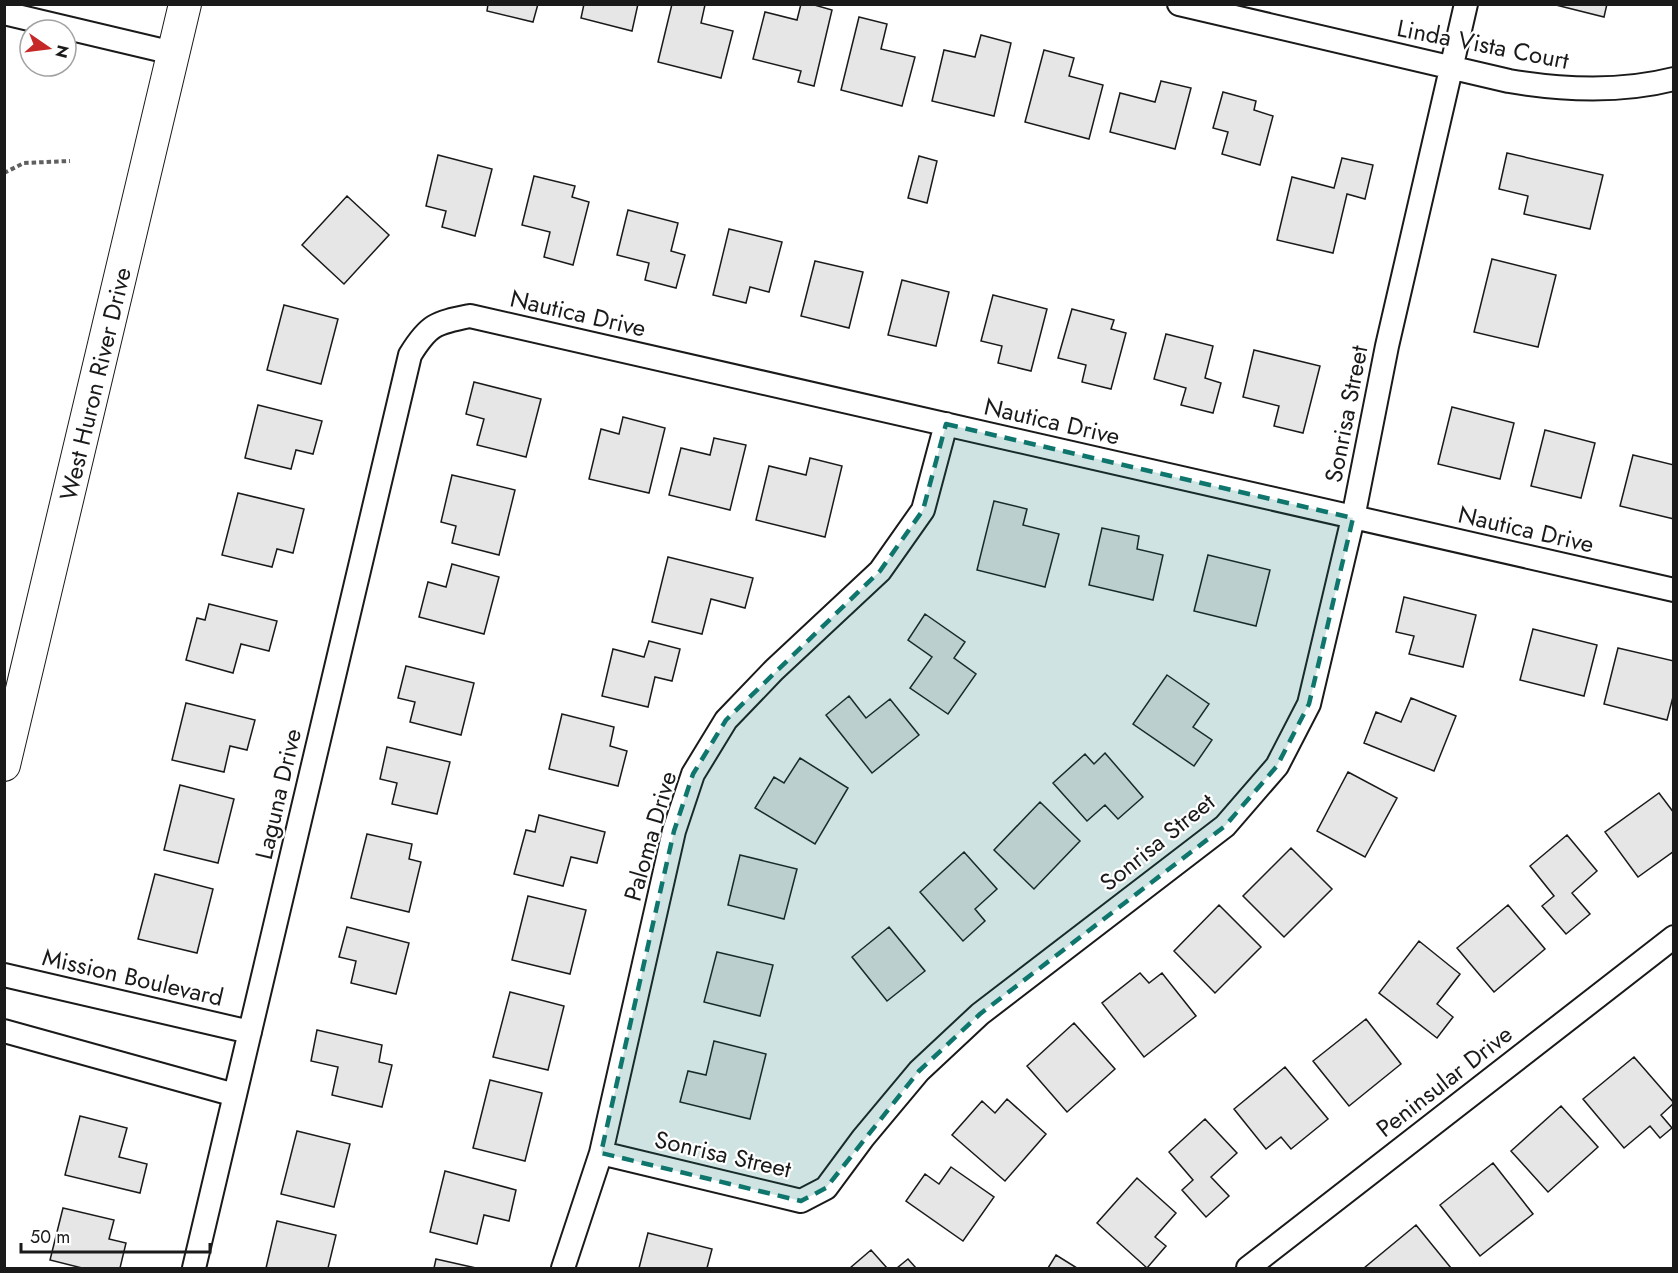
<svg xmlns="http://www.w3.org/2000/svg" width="1678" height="1273" font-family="Jost,sans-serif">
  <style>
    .building { fill: #e6e6e6; stroke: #1a1a1a; stroke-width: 1.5 }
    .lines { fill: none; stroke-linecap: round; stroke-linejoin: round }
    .minor-casing { stroke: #1a1a1a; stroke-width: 26 }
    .secondary-casing { stroke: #1a1a1a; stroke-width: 34 }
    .path { stroke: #5f5f5f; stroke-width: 4; stroke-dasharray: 4.5 3; stroke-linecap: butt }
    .minor { stroke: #fff; stroke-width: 22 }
    .secondary { stroke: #fff; stroke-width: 32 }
    .marked { fill: #0f766e; fill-opacity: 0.2; stroke: #0f766e; stroke-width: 4.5; stroke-dasharray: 12 8; stroke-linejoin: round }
    .labels { text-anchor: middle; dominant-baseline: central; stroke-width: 4.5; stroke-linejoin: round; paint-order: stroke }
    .street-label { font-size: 24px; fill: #1a1a1a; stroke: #fff }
  </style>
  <rect width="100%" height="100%" fill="#fff"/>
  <path class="building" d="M 488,4 L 538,4 L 533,22 L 487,11 Z
    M 584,4 L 638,4 L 632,31 L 581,18 Z
    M 672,4 L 705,5 L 701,23 L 733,31 L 721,78 L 658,62 Z
    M 801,4 L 811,4 L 832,10 L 814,86 L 798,82 L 801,71 L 753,59 L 765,12 L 797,20 Z
    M 1552,4 L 1607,4 L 1604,17 Z
    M 859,17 L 887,24 L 881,49 L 915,57 L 902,106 L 841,90 Z
    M 981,35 L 1011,43 L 994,116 L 932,101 L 944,50 L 975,57 Z
    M 1044,50 L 1074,58 L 1069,76 L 1103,85 L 1089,139 L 1025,122 Z
    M 1161,81 L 1191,88 L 1175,149 L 1110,132 L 1120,93 L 1155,102 Z
    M 1223,92 L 1256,101 L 1254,110 L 1273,116 L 1260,165 L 1222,154 L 1228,132 L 1213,128 Z
    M 1507,153 L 1603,175 L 1590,229 L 1524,214 L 1528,196 L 1499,189 Z
    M 438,155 L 492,169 L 475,236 L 442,227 L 446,211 L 426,206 Z
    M 919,156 L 937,161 L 927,203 L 908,198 Z
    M 1342,158 L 1373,165 L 1365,199 L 1347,194 L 1333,253 L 1277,240 L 1292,177 L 1334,188 Z
    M 534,176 L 575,186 L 572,197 L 589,202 L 573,265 L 544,257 L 550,232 L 522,225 Z
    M 347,196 L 389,235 L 344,284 L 302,245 Z
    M 628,210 L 678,223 L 671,251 L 685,255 L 676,288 L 645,280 L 649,263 L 617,255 Z
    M 729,229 L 782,242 L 769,292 L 750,287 L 746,303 L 713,295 Z
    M 1492,259 L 1556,275 L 1538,347 L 1474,332 Z
    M 815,261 L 863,272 L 849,328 L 801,316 Z
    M 902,280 L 949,292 L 936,346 L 888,335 Z
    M 993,295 L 1047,309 L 1031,371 L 998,363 L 1002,346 L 981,341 Z
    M 284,305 L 338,319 L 321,384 L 267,370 Z
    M 1072,309 L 1114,320 L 1111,329 L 1126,333 L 1111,389 L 1082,382 L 1086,365 L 1058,358 Z
    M 1166,334 L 1213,346 L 1205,378 L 1221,383 L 1213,413 L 1181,405 L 1186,388 L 1154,379 Z
    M 1254,350 L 1320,366 L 1303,433 L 1274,426 L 1279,406 L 1243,397 Z
    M 474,382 L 541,399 L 526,457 L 477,445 L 484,419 L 466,414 Z
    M 258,405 L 322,421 L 313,454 L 296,450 L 291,469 L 245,458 Z
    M 1452,407 L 1514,423 L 1500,479 L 1438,464 Z
    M 623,417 L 665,428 L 649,493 L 589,479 L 601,429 L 619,434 Z
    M 1545,430 L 1595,443 L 1581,498 L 1531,486 Z
    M 714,438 L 746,445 L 730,510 L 669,495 L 681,448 L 710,455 Z
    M 1633,455 L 1674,465 L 1674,519 L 1620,506 Z
    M 810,458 L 842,466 L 825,537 L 756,520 L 769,466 L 806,475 Z
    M 452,475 L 515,490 L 499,555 L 452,543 L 456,526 L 441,522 Z
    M 238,493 L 304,509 L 293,553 L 277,549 L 272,567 L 222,555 Z
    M 994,501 L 1027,509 L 1023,525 L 1059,534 L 1045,587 L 977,570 Z
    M 1102,528 L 1139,536 L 1137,549 L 1163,555 L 1153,600 L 1089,585 Z
    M 1208,555 L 1270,570 L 1256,626 L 1194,611 Z
    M 668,557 L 753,578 L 745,608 L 711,599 L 702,634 L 652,622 Z
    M 452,564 L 499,577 L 484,634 L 419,617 L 428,582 L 446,587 Z
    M 1404,597 L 1476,615 L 1463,667 L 1409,654 L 1414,636 L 1396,632 Z
    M 209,604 L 277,621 L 269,651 L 241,644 L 233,673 L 186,660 L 197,618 L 205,620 Z
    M 925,614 L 965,642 L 954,658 L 976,674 L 948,714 L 910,688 L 932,657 L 908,640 Z
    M 1533,629 L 1597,645 L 1584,696 L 1520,680 Z
    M 649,641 L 680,649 L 672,681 L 655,677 L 648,707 L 602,696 L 613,649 L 644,657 Z
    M 1618,648 L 1674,661 L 1674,693 L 1667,720 L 1604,704 Z
    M 406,666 L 474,683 L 461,735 L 410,722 L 415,702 L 398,698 Z
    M 1167,675 L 1209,704 L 1193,727 L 1212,740 L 1194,766 L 1133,724 Z
    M 849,696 L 866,718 L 890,699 L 919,735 L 872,773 L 826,715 Z
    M 1411,698 L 1456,716 L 1434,771 L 1364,743 L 1376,712 L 1401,722 Z
    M 186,703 L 255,720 L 247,750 L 230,746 L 224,772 L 172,760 Z
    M 562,714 L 614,727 L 610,746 L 627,751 L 618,786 L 549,769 Z
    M 387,747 L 450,762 L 437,814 L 392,804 L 397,783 L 380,779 Z
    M 1105,753 L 1143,797 L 1118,819 L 1105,805 L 1087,821 L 1053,783 L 1085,754 L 1094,764 Z
    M 800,758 L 848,788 L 815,844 L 755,808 L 774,777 L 784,783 Z
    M 1348,772 L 1397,798 L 1365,857 L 1317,831 Z
    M 180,785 L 234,799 L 218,863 L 164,850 Z
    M 1659,793 L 1674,813 L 1674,851 L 1638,877 L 1605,832 Z
    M 1040,802 L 1080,841 L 1034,889 L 994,850 Z
    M 539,815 L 605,832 L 597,863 L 571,857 L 563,886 L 514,874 L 526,830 L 535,832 Z
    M 367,834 L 412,844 L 409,859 L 421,862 L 409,912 L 351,898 Z
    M 1567,835 L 1597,871 L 1572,893 L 1590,914 L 1566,934 L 1542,906 L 1554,896 L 1530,866 Z
    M 1291,848 L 1332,889 L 1284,937 L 1243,896 Z
    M 964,852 L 997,889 L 975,909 L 985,921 L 963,941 L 920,892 Z
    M 740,855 L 797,869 L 784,919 L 728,905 Z
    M 155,874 L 213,889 L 197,953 L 138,939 Z
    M 528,896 L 586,910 L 570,974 L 512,960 Z
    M 1219,905 L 1261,947 L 1215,993 L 1174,951 Z
    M 1508,905 L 1545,949 L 1494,992 L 1457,948 Z
    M 347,927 L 409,943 L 396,994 L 351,983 L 356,961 L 339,957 Z
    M 889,927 L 925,971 L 887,1001 L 852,957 Z
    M 1419,941 L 1460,974 L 1437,1004 L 1453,1017 L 1437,1038 L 1379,993 Z
    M 717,952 L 773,965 L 760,1016 L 704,1002 Z
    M 1140,973 L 1149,983 L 1162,973 L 1196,1016 L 1144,1057 L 1102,1003 Z
    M 510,992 L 564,1006 L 548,1070 L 493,1057 Z
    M 1366,1019 L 1401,1064 L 1349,1106 L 1313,1061 Z
    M 1074,1023 L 1115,1069 L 1067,1112 L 1027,1066 Z
    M 317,1030 L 382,1045 L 379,1062 L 392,1065 L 382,1107 L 332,1095 L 338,1067 L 311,1061 Z
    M 714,1041 L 766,1054 L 750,1119 L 680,1102 L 688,1071 L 706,1075 Z
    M 1634,1057 L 1674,1103 L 1661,1115 L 1672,1128 L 1660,1138 L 1650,1126 L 1624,1148 L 1583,1099 Z
    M 1285,1067 L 1328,1119 L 1291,1149 L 1281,1137 L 1266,1149 L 1234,1109 Z
    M 490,1080 L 542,1093 L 525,1161 L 473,1148 Z
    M 1007,1099 L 1046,1134 L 1005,1181 L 952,1135 L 982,1101 L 995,1113 Z
    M 1561,1106 L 1598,1147 L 1548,1192 L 1511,1151 Z
    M 80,1116 L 127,1128 L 119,1157 L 147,1164 L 140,1193 L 65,1175 Z
    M 1205,1119 L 1237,1153 L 1211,1177 L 1229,1196 L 1206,1217 L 1182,1190 L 1193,1180 L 1169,1152 Z
    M 297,1131 L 350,1144 L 334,1207 L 281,1194 Z
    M 1493,1163 L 1533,1214 L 1480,1256 L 1440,1205 Z
    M 951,1167 L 994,1197 L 963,1241 L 906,1201 L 925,1174 L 939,1184 Z
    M 445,1171 L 516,1190 L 509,1221 L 484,1215 L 477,1244 L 430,1232 Z
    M 1137,1178 L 1176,1213 L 1155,1237 L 1166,1246 L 1147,1268 L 1097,1223 Z
    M 63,1208 L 114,1220 L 109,1239 L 126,1243 L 120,1268 L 82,1268 L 50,1260 Z
    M 277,1221 L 336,1235 L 328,1268 L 266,1268 Z
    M 1416,1225 L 1451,1268 L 1364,1268 Z
    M 648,1233 L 712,1249 L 707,1268 L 639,1268 Z
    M 871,1250 L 887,1268 L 850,1268 Z
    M 1056,1255 L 1077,1268 L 1048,1268 Z
    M 436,1259 L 476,1268 L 434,1268 Z
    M 908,1259 L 916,1268 L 897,1268 Z"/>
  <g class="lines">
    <g class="minor-casing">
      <path id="minor" d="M 1179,4 L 1509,81 C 1563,90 1619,93 1674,79
        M 4,13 L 173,53
        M 4,975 L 250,1032
        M 4,1031 L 235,1095
        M 601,1153 L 801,1201 L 826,1188 L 863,1138 L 919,1071 L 980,1014 L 1225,826 L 1277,766 L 1309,704 L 1353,518 L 1387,346 L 1466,4
        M 194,1268 L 410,355 C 429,324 436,323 470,316 L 1674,590
        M 563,1268 L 601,1153 L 674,831 L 693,774 L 726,720 L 774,670 L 880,571 L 923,510 L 946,424
        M 1248,1268 L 1674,937"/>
    </g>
    <g class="secondary-casing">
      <g id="secondary">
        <path id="s1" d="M 4,765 L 185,4"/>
      </g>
    </g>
    <path class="path" d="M 4,173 L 24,163 L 70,161"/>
    <use href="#minor" class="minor"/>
    <use href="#secondary" class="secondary"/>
  </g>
  <path class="marked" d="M 946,424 L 1353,518 L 1309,704 L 1277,766 L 1225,826 L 980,1014 L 919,1071 L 826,1188 L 801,1201 L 601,1153 L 674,831 L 693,774 L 726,720 L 880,571 L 923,510 Z"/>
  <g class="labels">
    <g class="street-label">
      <text transform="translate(1483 44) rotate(11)">Linda Vista Court</text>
      <text transform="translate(578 313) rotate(13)">Nautica Drive</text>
      <text stroke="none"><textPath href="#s1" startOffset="392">West Huron River Drive</textPath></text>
      <text transform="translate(1346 414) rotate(-79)">Sonrisa Street</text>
      <text transform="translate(1052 421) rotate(13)">Nautica Drive</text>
      <text transform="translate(1526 529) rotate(13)">Nautica Drive</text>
      <text transform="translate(278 794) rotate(-77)">Laguna Drive</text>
      <text transform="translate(650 836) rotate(-74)">Paloma Drive</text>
      <text transform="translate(1157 842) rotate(-39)">Sonrisa Street</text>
      <text transform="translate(133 977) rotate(13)">Mission Boulevard</text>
      <text transform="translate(1444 1081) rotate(-38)">Peninsular Drive</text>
      <text transform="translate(723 1154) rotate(13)">Sonrisa Street</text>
    </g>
  </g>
  <rect width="1678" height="1273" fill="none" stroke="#1a1a1a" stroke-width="12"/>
  <g transform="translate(48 48) rotate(104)"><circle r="28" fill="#ffffff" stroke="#a3a3a3" stroke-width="1.5"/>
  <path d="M0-4.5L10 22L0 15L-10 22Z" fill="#c62828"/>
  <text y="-9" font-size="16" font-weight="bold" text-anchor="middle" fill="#1a1a1a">N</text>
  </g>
  <path d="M21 1243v9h189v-9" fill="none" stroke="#1a1a1a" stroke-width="3"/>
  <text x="30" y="1243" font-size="18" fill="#1a1a1a" stroke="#ffffff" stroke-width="4.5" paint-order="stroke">50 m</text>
</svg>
